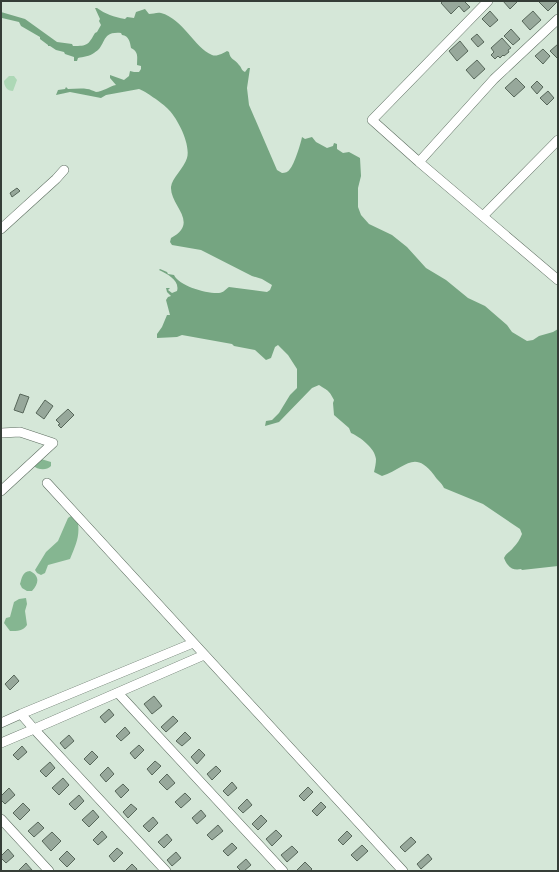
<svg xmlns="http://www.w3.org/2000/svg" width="559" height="872" font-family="Roboto,sans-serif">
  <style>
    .green { fill: #add8b6 }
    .forest { fill: #85b691 }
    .water { fill: #75a581 }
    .building { fill: #97a89b; stroke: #57675a }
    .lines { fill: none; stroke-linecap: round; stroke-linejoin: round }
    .minor-casing { stroke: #5d6d60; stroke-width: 10 }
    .minor { stroke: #fff; stroke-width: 9 }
  </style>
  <rect width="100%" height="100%" fill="#d5e7d8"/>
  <path class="green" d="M 9,76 L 14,76 L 17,80 L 13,91 C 7,91 4,86 4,81 Z"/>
  <path class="forest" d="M 41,459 L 51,462 L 51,466 C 46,471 38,470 32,465 Z
    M 71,516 L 77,518 C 81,535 76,544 70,559 L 48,565 L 45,573 L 41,575 L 37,573 L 35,570 L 46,552 L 58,541 L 68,518 Z
    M 30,571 C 40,576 39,583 32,591 L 27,591 L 22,588 L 20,584 C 22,578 22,572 30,571 Z
    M 26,598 L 27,604 L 25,611 L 27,625 C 23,631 18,631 10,631 L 4,623 L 6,618 L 10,617 L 14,602 L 19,599 Z"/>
  <path class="water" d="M 95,8 L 97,8 C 105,14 114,17 125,19 L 127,17 L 134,18 L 136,12 L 145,9 L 149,14 C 153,14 157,12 161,13 C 183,19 194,47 212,55 C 217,57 223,53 227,51 L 229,52 C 230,60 235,59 239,65 C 242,68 241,70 245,72 L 248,68 L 250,68 L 247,88 L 249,105 L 277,170 L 282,173 C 285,173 288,172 290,169 C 294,165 301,143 302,137 L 305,139 L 312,137 L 316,142 L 327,148 L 333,146 L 334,143 L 337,144 L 337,149 L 343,153 L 349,152 L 360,158 L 361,176 L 358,188 L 358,207 L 361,215 L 369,224 L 392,235 L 407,247 L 426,268 L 446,280 L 468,298 L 485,306 L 507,325 L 512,332 L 527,341 L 533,340 L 539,336 L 553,332 L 558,329 L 558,566 L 522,570 L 521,569 C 512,571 507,566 504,558 C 506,553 510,552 513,548 C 517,544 520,539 522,534 L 520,529 L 483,504 L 444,488 C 442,483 437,480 434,475 C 414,449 406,468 382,476 L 374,472 C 375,468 376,463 376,459 C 375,448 360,437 351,433 L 349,428 L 334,415 L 333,403 L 334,400 C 329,390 328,391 319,385 L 312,388 L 279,422 L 265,426 L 266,421 L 272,420 L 279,413 L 290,395 L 297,388 L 297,369 L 288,355 L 278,345 L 275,347 L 271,358 L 266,360 L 255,350 L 234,346 L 232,344 L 182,335 L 177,337 L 157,338 L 157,334 L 162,327 L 167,315 L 170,315 L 166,300 L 168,297 L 171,296 L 167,292 L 166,288 L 170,288 L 168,290 L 172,293 L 177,291 C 180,281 168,274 159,270 L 160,269 L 167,272 L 168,274 L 174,275 C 179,286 207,294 219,293 C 223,293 226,289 229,287 L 267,292 L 270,290 L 272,285 L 262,279 L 252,276 L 201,250 L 172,245 L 170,242 L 171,238 C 200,222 170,206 171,187 C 172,178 184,168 187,158 C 191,144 177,117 167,108 C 162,103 145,91 139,89 L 106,95 L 101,98 L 70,92 L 56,95 L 58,90 L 65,89 L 66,87 L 68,89 C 74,89 81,88 87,89 C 90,89 93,91 96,92 C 102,92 110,86 116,85 L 110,78 L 110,75 L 124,80 L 129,76 L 130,71 L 134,72 L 139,72 L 141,69 L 141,66 L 137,65 C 137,57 139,52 131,48 C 130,42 129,36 122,35 L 121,33 C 100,31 107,46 94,53 C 90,56 83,57 78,58 L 77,61 L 74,61 L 74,57 L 65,54 L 64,52 L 56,50 L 50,46 L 48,46 L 48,45 L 40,39 L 40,37 L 21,26 L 19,22 L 2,18 L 1,12 L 25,19 L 57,42 L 72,44 L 73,46 C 88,46 88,45 95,33 L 97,32 L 101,25 L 99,21 L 100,19 Z"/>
  <path class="building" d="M 443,1 L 464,1 L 470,7 L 464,12 L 459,6 L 451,14 L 441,3 Z
    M 503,1 L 518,1 L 510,9 Z
    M 540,1 L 558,1 L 548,11 L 539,2 Z
    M 490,11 L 498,20 L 490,27 L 482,19 Z
    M 533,11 L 541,20 L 530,30 L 522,21 Z
    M 511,29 L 520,39 L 513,45 L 504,36 Z
    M 477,34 L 484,42 L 478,47 L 471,39 Z
    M 502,38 L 511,48 L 508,50 L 509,52 L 504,56 L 503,55 L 500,58 L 498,56 L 495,59 L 491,55 L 494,52 L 491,48 Z
    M 460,41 L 468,51 L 457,61 L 449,51 Z
    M 558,44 L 558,57 L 557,58 L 550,51 Z
    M 543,49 L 550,56 L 543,64 L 535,56 Z
    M 477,60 L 485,69 L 474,79 L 466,70 Z
    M 516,78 L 525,87 L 514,97 L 505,88 Z
    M 537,81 L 543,87 L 537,94 L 531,87 Z
    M 548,91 L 554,98 L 547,105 L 540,98 Z
    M 17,188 L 20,191 L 12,197 L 10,193 Z
    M 20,394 L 29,397 L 23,413 L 14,410 Z
    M 45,400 L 53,406 L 44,419 L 36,413 Z
    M 68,409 L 74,415 L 61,428 L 58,425 L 60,424 L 56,420 Z
    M 14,675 L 19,681 L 10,690 L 5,684 Z
    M 154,696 L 162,706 L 152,714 L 144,704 Z
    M 109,709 L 114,715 L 105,723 L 100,717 Z
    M 173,716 L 178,721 L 166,732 L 161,727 Z
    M 125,727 L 130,733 L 121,741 L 116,736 Z
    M 185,732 L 191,738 L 182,746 L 176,741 Z
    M 69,735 L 74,741 L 65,749 L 60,743 Z
    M 139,745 L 144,750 L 135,759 L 130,753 Z
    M 22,746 L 27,752 L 18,760 L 13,755 Z
    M 199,749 L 205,755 L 197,764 L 191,757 Z
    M 92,751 L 98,757 L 90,765 L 84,759 Z
    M 155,761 L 161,766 L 152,775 L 147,769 Z
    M 50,762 L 55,768 L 46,777 L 40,771 Z
    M 216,766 L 221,771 L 212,780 L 207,774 Z
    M 108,767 L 114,774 L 106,782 L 100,775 Z
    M 167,774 L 175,783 L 167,790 L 159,782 Z
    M 63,778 L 69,785 L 59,795 L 52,788 Z
    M 232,782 L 237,788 L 228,796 L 223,791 Z
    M 123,784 L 129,790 L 121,798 L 115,791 Z
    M 308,787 L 313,792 L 304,801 L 299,796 Z
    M 9,788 L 15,795 L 5,804 L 1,800 L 1,796 Z
    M 185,793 L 191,799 L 181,808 L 175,802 Z
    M 79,795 L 84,801 L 75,810 L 69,804 Z
    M 247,799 L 252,805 L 243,813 L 238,808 Z
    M 321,802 L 326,807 L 317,816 L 312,811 Z
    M 23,803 L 30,810 L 20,820 L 13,813 Z
    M 131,804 L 137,809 L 128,818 L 123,812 Z
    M 93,810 L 99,817 L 89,827 L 82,820 Z
    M 201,810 L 206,816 L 197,824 L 192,818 Z
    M 261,815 L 267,821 L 258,830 L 252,824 Z
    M 153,817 L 158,823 L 149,832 L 143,826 Z
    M 38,822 L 44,828 L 34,837 L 28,831 Z
    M 218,825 L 223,831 L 212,840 L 207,835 Z
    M 276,830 L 282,836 L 272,846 L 266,839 Z
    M 102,831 L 107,837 L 98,845 L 93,840 Z
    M 347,831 L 352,836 L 343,845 L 338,840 Z
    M 52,832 L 61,841 L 51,851 L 42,841 Z
    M 167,834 L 172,840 L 164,848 L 158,842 Z
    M 411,837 L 416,842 L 405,852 L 400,847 Z
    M 232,843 L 237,848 L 228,856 L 223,851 Z
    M 362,845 L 368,851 L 357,861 L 351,855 Z
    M 292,846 L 298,852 L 287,862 L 281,855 Z
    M 117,848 L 123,853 L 114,862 L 109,856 Z
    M 8,849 L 14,856 L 6,863 L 1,858 L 1,856 Z
    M 67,851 L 75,859 L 67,867 L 59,859 Z
    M 176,852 L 181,858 L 172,866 L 167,860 Z
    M 428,854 L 432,859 L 421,869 L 417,864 Z
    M 246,859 L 251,865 L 244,871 L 241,871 L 237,867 Z
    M 305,862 L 312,869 L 310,871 L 296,871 Z
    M 26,863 L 32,870 L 18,871 Z
    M 132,864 L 137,869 L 136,871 L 125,871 Z"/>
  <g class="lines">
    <g class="minor-casing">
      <path id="minor" d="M 558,19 L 494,79 L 419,162 L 558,280
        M 419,162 L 372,120 L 488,1
        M 483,216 L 558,140
        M 1,229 L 56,179 L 64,170
        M 1,433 L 20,432 L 53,443 L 1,491
        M 47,483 L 403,871
        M 118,693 L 283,871
        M 21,714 L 193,643
        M 1,723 L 21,714 L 34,729 L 1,743
        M 1,819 L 49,871
        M 166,871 L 34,729 L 204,655"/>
    </g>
    <use href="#minor" class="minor"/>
  </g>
  <rect width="559" height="872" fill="none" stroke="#353d37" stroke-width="4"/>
</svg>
